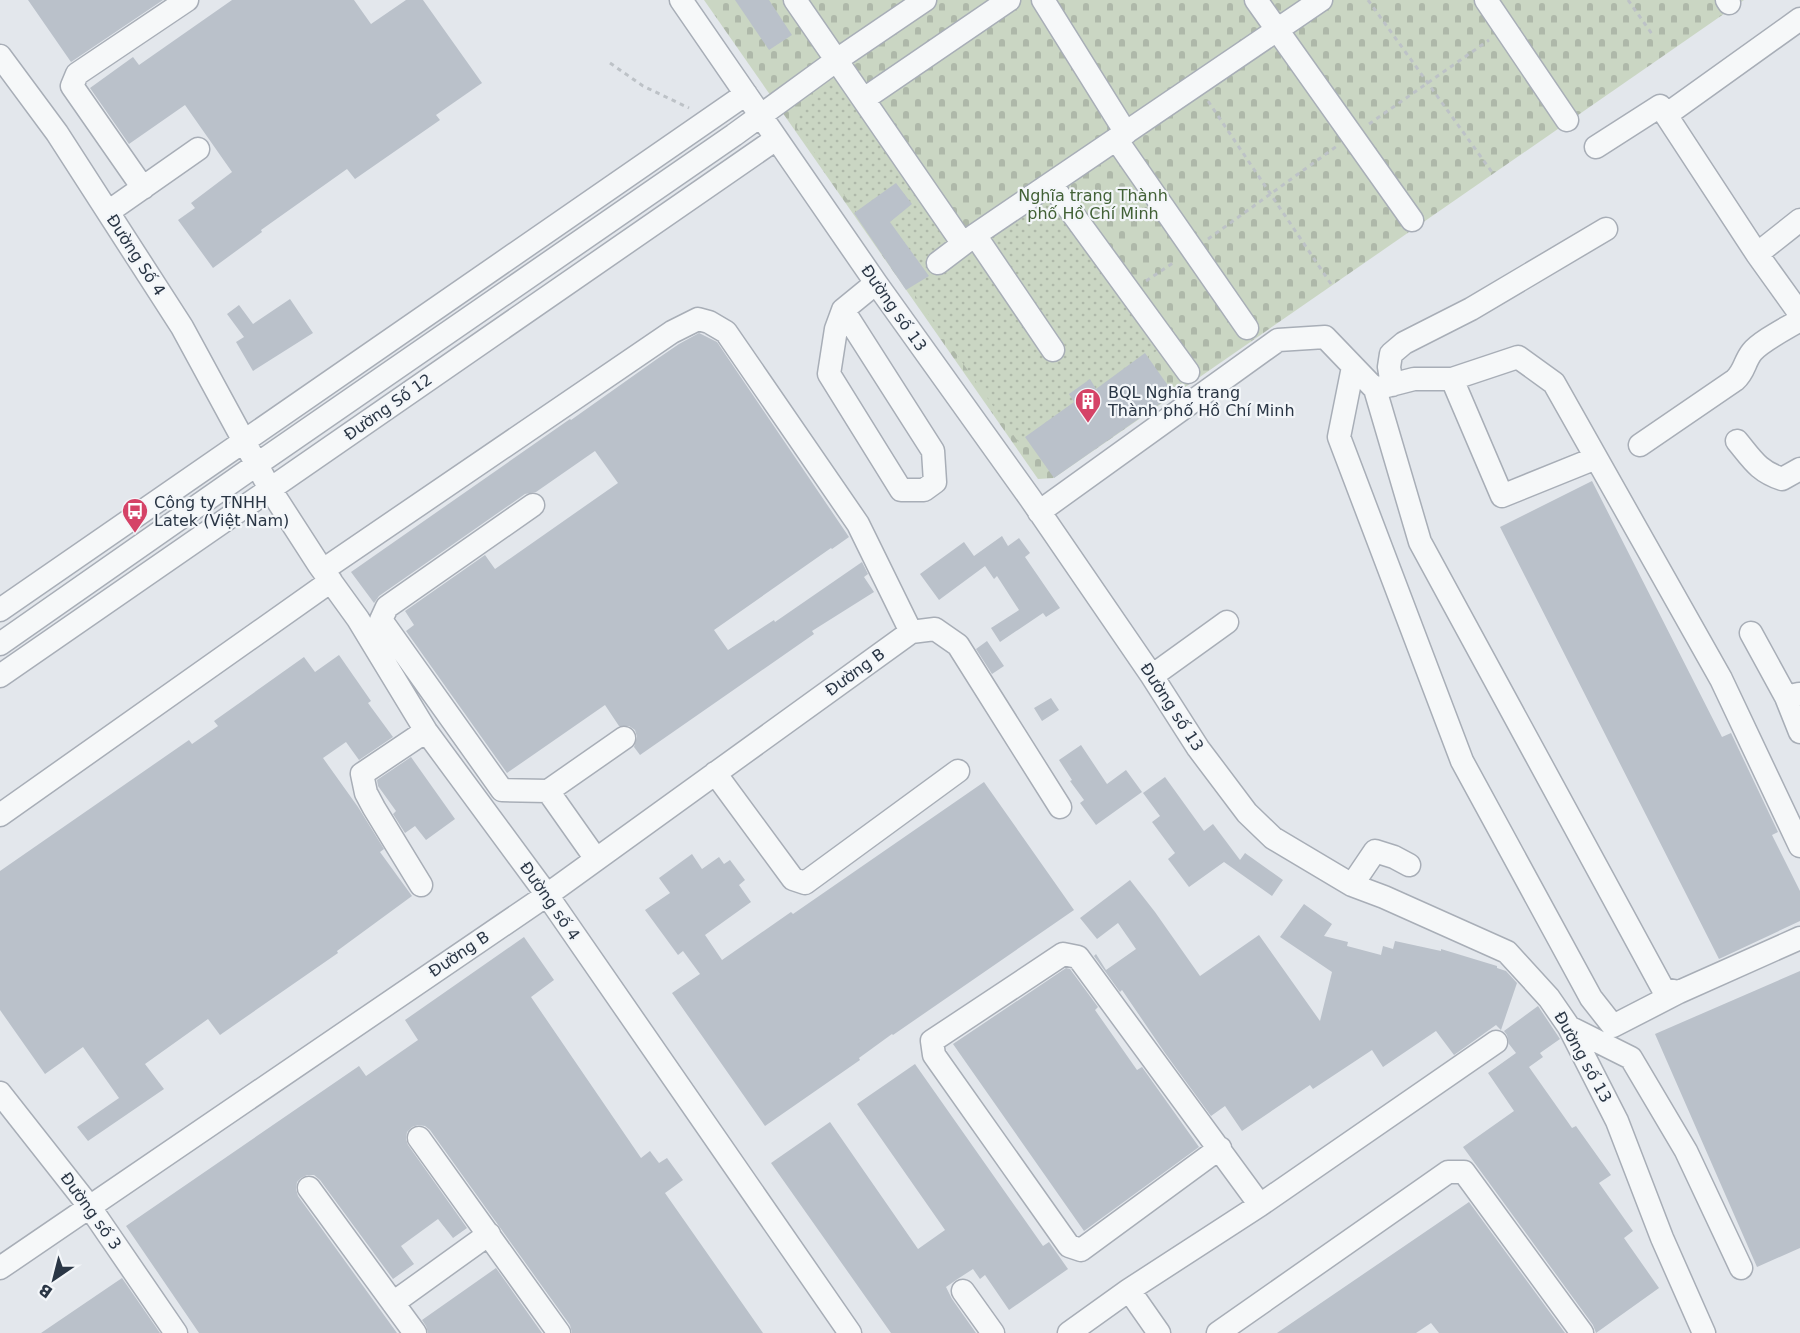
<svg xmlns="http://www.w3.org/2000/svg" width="1800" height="1333" font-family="'DejaVu Sans',sans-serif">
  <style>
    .cemetery { fill: url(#cemetery-stones) }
    .park { fill: url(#park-dots) }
    .building { fill: #bac1ca }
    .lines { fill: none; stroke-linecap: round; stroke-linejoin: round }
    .minor-casing { stroke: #a8aeb7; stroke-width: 25 }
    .path { stroke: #bdc2c7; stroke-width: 3; stroke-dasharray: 4.5 4.5; stroke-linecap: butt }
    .minor { stroke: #f6f8f9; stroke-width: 22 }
    .labels { text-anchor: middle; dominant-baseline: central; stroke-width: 4.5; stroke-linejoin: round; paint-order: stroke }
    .park-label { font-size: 16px; fill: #426136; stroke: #f3f6f9 }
    .street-label { font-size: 16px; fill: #2a3645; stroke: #f3f6f9 }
    .poi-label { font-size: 16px; fill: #2a3645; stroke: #f3f6f9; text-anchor: start }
  </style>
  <defs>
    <pattern id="cemetery-stones" width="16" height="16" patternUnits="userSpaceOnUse" patternTransform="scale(1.5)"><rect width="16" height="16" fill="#cad6c3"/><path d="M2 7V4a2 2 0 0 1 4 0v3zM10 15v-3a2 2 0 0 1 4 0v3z" fill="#aeb8a9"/></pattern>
    <pattern id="park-dots" width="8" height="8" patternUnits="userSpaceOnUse" patternTransform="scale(1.5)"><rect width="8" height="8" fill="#cad6c3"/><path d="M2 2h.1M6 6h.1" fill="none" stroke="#aeb8a9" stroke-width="1.8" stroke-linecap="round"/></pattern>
  </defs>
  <rect width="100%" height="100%" fill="#e3e7ec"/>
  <path class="cemetery" d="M 704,0 L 1744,0 L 1054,478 L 1038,479 Z"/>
  <path class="park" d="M 832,83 L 847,89 L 950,239 L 1043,180 L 1161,348 L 1019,443 L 797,128 L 798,111 Z"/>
  <path class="building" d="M 28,0 L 163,0 L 71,62 Z
    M 232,0 L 354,0 L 371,24 L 406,0 L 423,0 L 482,83 L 436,115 L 440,120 L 355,179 L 347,169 L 261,230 L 262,232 L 213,268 L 178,220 L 195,208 L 191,203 L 232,172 L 185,105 L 129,144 L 90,88 L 133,57 L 139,65 Z
    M 735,0 L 769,0 L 792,35 L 769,50 Z
    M 896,183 L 912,204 L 890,222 L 929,276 L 906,290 L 854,213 Z
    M 290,299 L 313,333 L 253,371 L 236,342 L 244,337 L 227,314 L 239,305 L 253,324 Z
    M 699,333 L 717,342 L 849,537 L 832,549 L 831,548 L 714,630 L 728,650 L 774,620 L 775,622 L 862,562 L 868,574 L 864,577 L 874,592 L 812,631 L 814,634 L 640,755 L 634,747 L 637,737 L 635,730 L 629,726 L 619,726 L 605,705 L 507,773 L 406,631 L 414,625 L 405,611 L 485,555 L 495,569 L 618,483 L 595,451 L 536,492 L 525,494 L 379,596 L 374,603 L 351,572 L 570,419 L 571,420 L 657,359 L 679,344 Z
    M 1145,353 L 1174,394 L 1054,478 L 1025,437 L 1074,402 L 1069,394 L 1090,379 L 1096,389 Z
    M 1592,481 L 1722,737 L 1731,733 L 1778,832 L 1772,835 L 1800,891 L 1800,921 L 1719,959 L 1500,527 Z
    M 1002,536 L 1008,546 L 1019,538 L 1030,553 L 1025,557 L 1060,608 L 1046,617 L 1043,613 L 1000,642 L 991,628 L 1019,610 L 997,576 L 994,579 L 985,566 L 939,600 L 920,574 L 964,542 L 974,556 Z
    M 987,641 L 1004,666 L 992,674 L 976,649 Z
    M 339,655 L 371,701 L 368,703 L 393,737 L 359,760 L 346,742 L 323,758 L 358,807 L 384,849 L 380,852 L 412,896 L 337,951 L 338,953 L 220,1035 L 208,1019 L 145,1064 L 164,1089 L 88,1141 L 77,1127 L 119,1098 L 83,1047 L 45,1074 L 0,1010 L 0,871 L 189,740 L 192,744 L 218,726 L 214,721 L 304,657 L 315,672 Z
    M 1051,698 L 1059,710 L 1042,721 L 1034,708 Z
    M 1081,745 L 1107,784 L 1126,770 L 1142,792 L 1096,825 L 1080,803 L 1084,800 L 1070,781 L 1072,780 L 1059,760 Z
    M 411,757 L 455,819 L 426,840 L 415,826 L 405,833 L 393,814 L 396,811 L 378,786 L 377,780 Z
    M 1165,777 L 1204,831 L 1213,824 L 1240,860 L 1245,853 L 1283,880 L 1272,896 L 1224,862 L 1189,887 L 1168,859 L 1175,853 L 1152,822 L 1160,816 L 1143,793 Z
    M 984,782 L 1074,910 L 893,1035 L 892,1034 L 859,1058 L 860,1060 L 765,1126 L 672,993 L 700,974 L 683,951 L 678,955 L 645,910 L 670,893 L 659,878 L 692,854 L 702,869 L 719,857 L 724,864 L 730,860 L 745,880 L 739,885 L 751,902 L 705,935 L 722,960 L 791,912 L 793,914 Z
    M 1130,880 L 1155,912 L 1200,976 L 1259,935 L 1320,1021 L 1332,972 L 1280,937 L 1304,904 L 1332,924 L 1324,936 L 1348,942 L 1347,946 L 1381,955 L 1383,946 L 1393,949 L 1395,941 L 1441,951 L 1441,949 L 1497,966 L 1497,968 L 1506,971 L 1517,983 L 1501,1030 L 1496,1025 L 1454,1055 L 1436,1031 L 1383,1067 L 1372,1050 L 1313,1089 L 1310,1085 L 1242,1131 L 1225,1106 L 1211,1116 L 1165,1053 L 1122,990 L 1120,992 L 1094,956 L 1096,954 L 1106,970 L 1136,949 L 1118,923 L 1097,939 L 1080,918 Z
    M 524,937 L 554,980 L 531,997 L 641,1158 L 650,1151 L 659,1163 L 667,1158 L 683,1180 L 665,1193 L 763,1333 L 572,1333 L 570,1325 L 430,1130 L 425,1126 L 418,1125 L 412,1127 L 407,1132 L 406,1139 L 408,1145 L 467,1228 L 453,1238 L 438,1219 L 401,1246 L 414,1264 L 393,1279 L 320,1180 L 314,1175 L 307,1175 L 301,1178 L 297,1182 L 296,1189 L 298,1196 L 397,1333 L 199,1333 L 126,1226 L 359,1066 L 366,1076 L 418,1040 L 405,1020 Z
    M 1066,968 L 1070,969 L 1098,1007 L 1095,1010 L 1137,1070 L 1142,1067 L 1199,1147 L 1084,1231 L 953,1044 Z
    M 1800,971 L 1800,1248 L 1757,1267 L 1655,1034 Z
    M 1538,1006 L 1560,1039 L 1540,1053 L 1543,1057 L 1529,1067 L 1572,1128 L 1576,1126 L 1611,1175 L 1599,1183 L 1633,1231 L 1624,1238 L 1659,1288 L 1596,1333 L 1593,1325 L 1463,1147 L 1514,1111 L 1488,1073 L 1516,1053 L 1509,1044 L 1507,1035 L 1504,1031 Z
    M 915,1064 L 1043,1246 L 1049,1242 L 1068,1269 L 1009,1310 L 985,1275 L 980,1279 L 973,1269 L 956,1280 L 946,1287 L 952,1299 L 976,1333 L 891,1333 L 771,1163 L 830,1122 L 918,1249 L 945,1230 L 857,1104 Z
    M 1469,1202 L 1565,1333 L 1439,1333 L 1431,1323 L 1416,1333 L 1277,1333 Z
    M 496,1268 L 542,1333 L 428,1333 L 426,1326 L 422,1320 Z
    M 122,1278 L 160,1333 L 41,1333 Z"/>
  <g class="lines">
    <g class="minor-casing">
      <path id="minor" d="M 681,0 L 876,283 L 1030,498 L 1152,676 L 1198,748 L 1247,813 L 1273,838 L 1352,885 L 1384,897 L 1507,952 L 1549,998 L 1569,1027 L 1617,1121 L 1662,1238 L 1704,1333
        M 795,0 L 963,244
        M 1043,0 L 1126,133
        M 1256,0 L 1412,220
        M 1486,0 L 1567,120
        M 1727,0 L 1729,3
        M 1800,19 L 1666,115 L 1757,254 L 1800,314
        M 0,56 L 57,133 L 182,327 L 270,489 L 319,565 L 358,619 L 426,731 L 547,895 L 850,1333
        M 864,99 L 1009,0
        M 1116,139 L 1247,328
        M 1596,147 L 1660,106 L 1666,115
        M 1051,184 L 1188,372
        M 143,188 L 72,86 L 77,74 L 187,0
        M 108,212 L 198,149
        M 975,235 L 1053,350
        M 1757,254 L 1800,220
        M 938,263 L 975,235 L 1321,0
        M 843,310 L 933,451 L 935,482 L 924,490 L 901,490 L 829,374 L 836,329 L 843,310 L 876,283
        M 1353,367 L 1339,437 L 1462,761 L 1591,998 L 1613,1026 L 1679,992
        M 1452,379 L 1502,496 L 1596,458
        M 1392,385 L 1389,367 L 1391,354 L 1404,343 L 1471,309 L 1606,229
        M 1375,389 L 1414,379 L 1452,379 L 1518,357 L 1554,383 L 1721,679 L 1800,846
        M 1737,441 C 1752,459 1758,471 1782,479 L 1800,469
        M 1640,445 L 1735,380 C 1745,371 1744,362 1752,352 C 1761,341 1787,328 1800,320
        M 533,505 L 387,607 L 381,620 L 502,790 L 548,791 L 596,859
        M 1039,512 L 1278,340 L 1325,337 L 1375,389 L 1420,542 L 1663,989 L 1679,992 L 1800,938
        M 323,570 L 672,332 L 698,319 L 709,322 L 726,332 L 858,524 L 911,632
        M 0,610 L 746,94
        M 1751,633 L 1786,697
        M 0,644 L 256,465 L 734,135 L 841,57 L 925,0
        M 0,676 L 776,139
        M 1152,676 L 1227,622
        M 1799,694 L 1786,697 L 1800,732
        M 715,773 L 793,879 L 805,883 L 958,771
        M 548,791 L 624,738
        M 0,815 L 331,581
        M 421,885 L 374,808 L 366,793 L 362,774 L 426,731
        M 1352,885 L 1375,851 L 1394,857 L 1409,865
        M 1569,1027 L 1631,1058 L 1686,1151 L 1741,1268
        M 0,1093 L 89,1206 L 176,1333
        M 419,1138 L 559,1333
        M 1220,1148 L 1081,1250 L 1069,1246 L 934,1055 L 932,1041 L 1063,954 L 1078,957 L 1260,1205
        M 309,1188 L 415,1333
        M 0,1268 L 547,895 L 911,632 L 935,629 L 958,645 L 1060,807
        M 1129,1290 L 1159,1333
        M 963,1291 L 993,1333
        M 393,1303 L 489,1234
        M 1069,1333 L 1129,1290 L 1260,1205 L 1496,1042
        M 1218,1333 L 1448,1172 L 1464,1172 L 1582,1333"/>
    </g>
    <path class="path" d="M 1368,0 L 1494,175
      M 1628,0 L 1652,34
      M 610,63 L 643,86 L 689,108
      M 1208,101 L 1331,284
      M 1369,124 L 1489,40
      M 1208,239 L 1337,146
      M 1146,281 L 1176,261"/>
    <use href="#minor" class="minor"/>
  </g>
  <defs>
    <g id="building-pin" transform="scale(1.35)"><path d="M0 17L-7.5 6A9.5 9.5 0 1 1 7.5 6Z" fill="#d54367" stroke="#f3f6f9"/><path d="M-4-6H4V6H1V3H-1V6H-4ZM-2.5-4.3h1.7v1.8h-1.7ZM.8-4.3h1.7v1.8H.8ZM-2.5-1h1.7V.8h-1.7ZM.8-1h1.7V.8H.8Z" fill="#fff"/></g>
    <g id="bus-pin" transform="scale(1.35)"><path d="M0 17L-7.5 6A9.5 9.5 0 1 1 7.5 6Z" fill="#d54367" stroke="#f3f6f9"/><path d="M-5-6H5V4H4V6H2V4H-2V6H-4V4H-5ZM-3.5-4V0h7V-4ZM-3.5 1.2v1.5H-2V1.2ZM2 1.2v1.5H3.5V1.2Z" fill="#fff"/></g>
  </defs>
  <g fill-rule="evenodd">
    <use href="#building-pin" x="1088" y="401"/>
    <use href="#bus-pin" x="135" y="511"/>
  </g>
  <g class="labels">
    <g class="park-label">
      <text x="1093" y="195">Nghĩa trang Thành<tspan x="1093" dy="18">phố Hồ Chí Minh</tspan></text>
    </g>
    <g class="street-label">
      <text transform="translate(136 255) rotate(57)">Đường Số 4</text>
      <text transform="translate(894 308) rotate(55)">Đường số 13</text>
      <text transform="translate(388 407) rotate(-35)">Đường Số 12</text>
      <text transform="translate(855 672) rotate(-36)">Đường B</text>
      <text transform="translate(1172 707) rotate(57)">Đường số 13</text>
      <text transform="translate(550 901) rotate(55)">Đường số 4</text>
      <text transform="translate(459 954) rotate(-34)">Đường B</text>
      <text transform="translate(1583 1057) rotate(61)">Đường số 13</text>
      <text transform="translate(91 1211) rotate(54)">Đường số 3</text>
    </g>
    <g class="poi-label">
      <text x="1108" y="392">BQL Nghĩa trang<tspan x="1108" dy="18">Thành phố Hồ Chí Minh</tspan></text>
      <text x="154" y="502">Công ty TNHH<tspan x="154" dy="18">Latek (Việt Nam)</tspan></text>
    </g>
  </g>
  <g transform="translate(54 1279) rotate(215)" stroke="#f3f6f9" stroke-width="4.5" paint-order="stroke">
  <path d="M0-4.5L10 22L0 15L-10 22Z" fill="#2a3645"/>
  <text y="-9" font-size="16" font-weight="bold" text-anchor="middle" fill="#2a3645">B</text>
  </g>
</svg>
